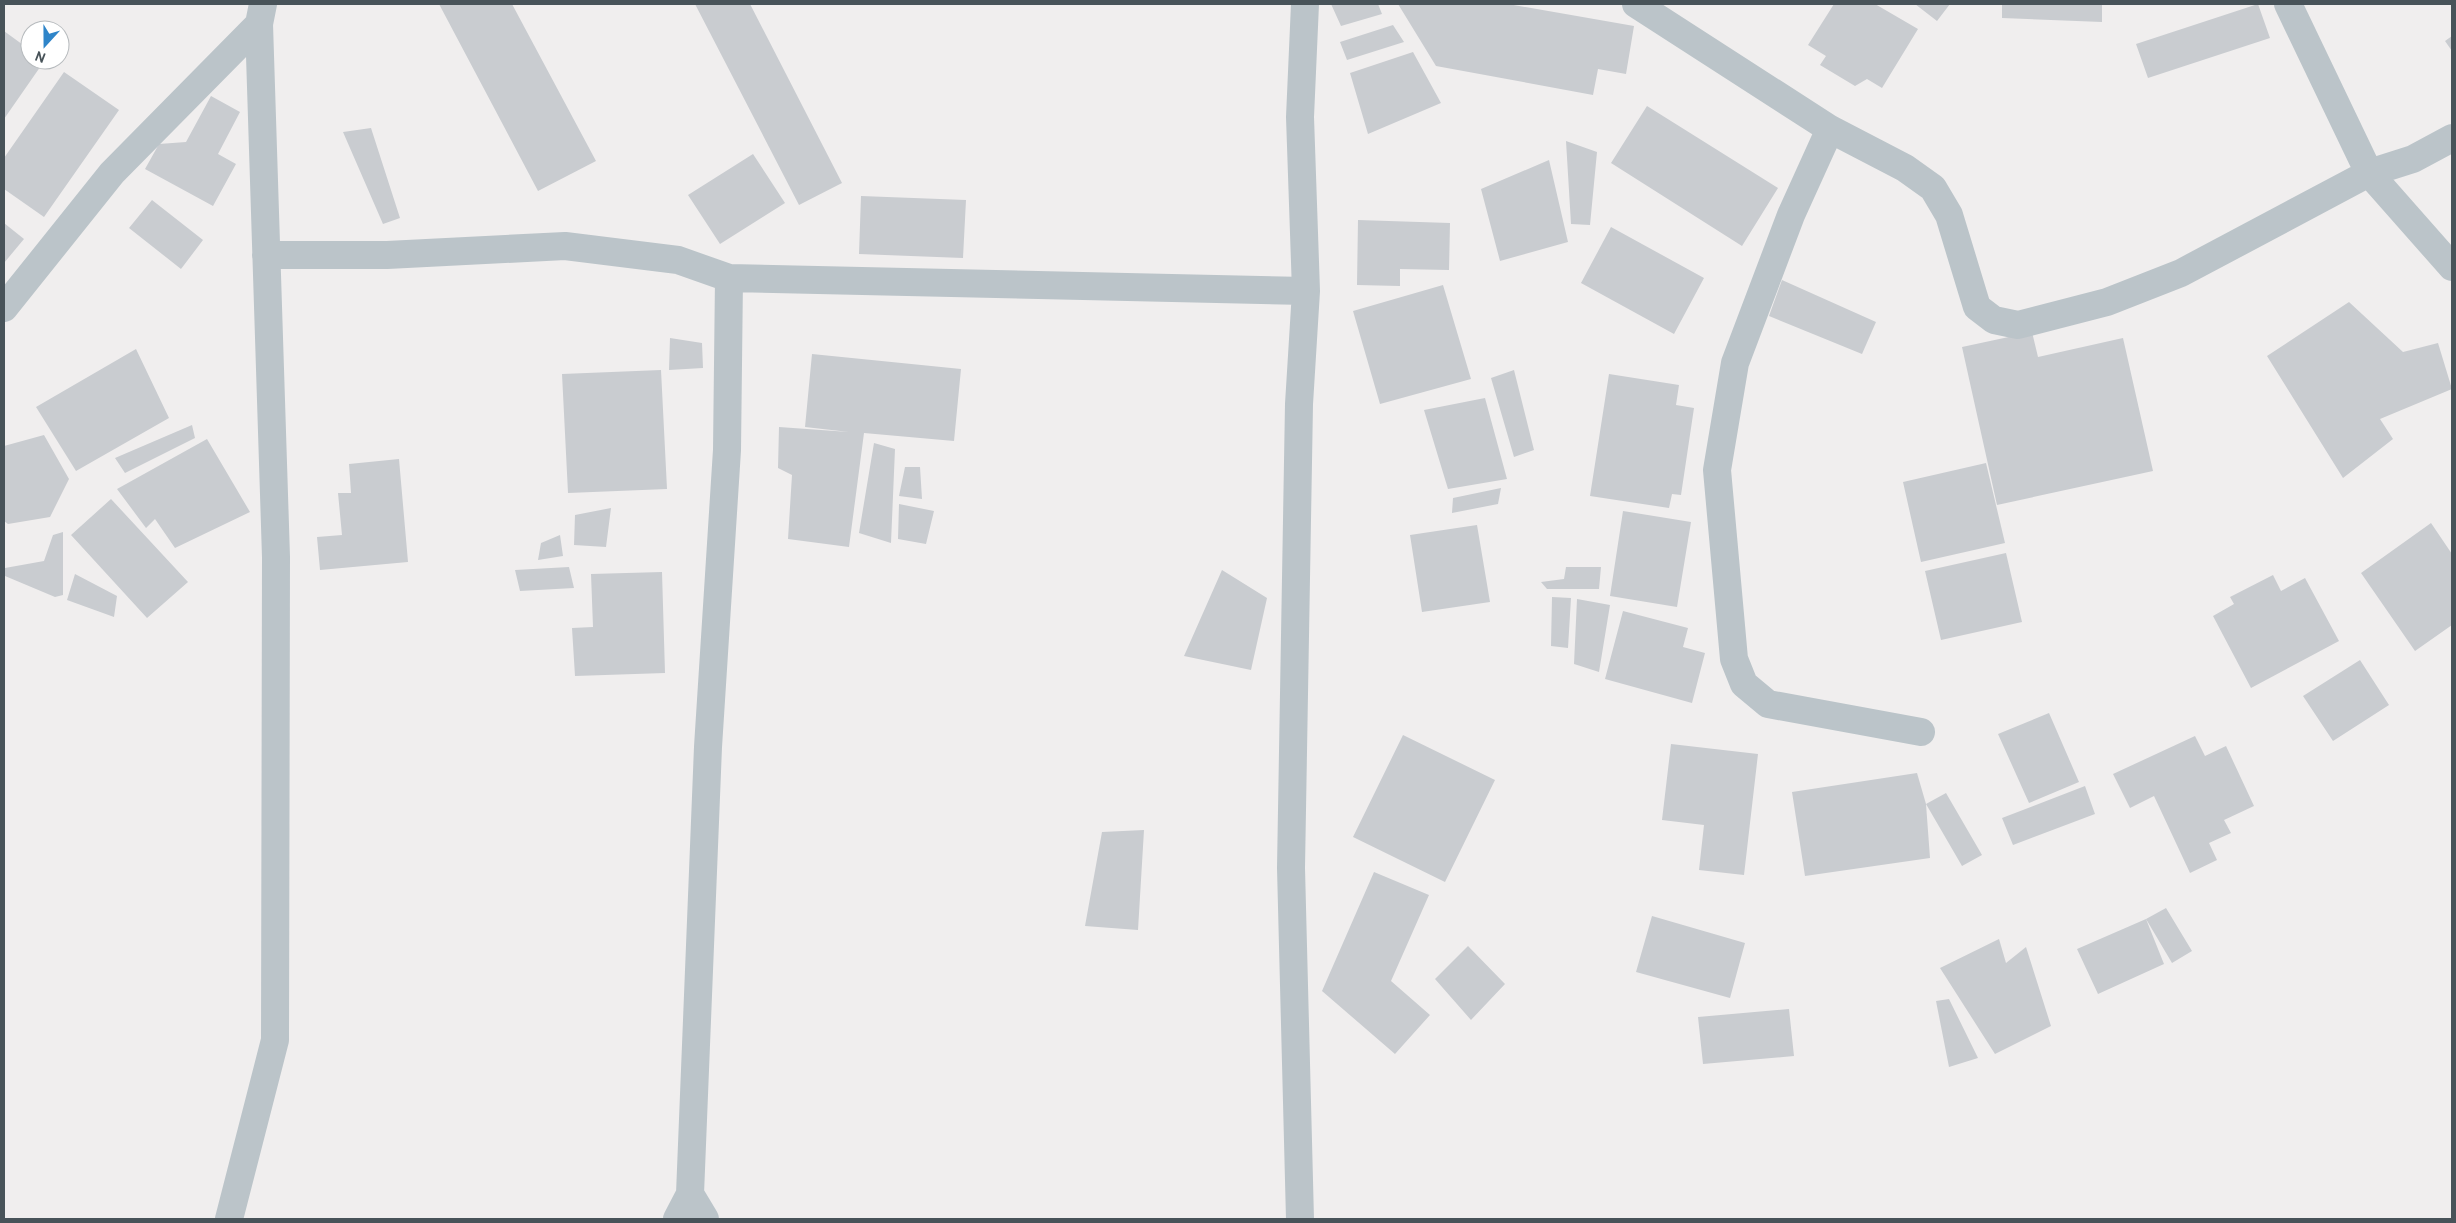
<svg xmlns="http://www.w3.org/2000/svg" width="2456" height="1223" font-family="Overpass,sans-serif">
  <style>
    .building { fill: #c9ccd0 }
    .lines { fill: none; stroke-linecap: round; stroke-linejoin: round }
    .street { stroke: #bbc4c9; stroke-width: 28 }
  </style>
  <rect width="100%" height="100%" fill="#f0eeee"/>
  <path class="building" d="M 439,4 L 512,4 L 596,161 L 538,191 Z
    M 695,4 L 750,4 L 842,183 L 799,205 Z
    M 1331,4 L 1378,4 L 1382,14 L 1341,26 Z
    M 1398,4 L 1508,4 L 1634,26 L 1626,74 L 1598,69 L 1593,95 L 1436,66 Z
    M 1834,4 L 1875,4 L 1918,29 L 1882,88 L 1867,79 L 1855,86 L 1820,65 L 1826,56 L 1808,45 Z
    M 1915,4 L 1950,4 L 1937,21 Z
    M 2002,4 L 2102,4 L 2102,22 L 2002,18 Z
    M 2258,4 L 2270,38 L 2148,78 L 2136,44 Z
    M 1393,25 L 1404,42 L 1347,60 L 1340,42 Z
    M 4,31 L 30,50 L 30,60 L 45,60 L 4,119 Z
    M 2452,36 L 2452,51 L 2445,41 Z
    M 1413,52 L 1441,103 L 1368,134 L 1350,73 Z
    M 64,72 L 119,110 L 44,217 L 4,189 L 4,158 Z
    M 211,96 L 240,112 L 218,154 L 236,164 L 213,206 L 145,169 L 159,144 L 186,142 Z
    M 1647,106 L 1778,188 L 1742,246 L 1611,163 Z
    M 371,128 L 400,218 L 383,224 L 343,132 Z
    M 1566,141 L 1597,152 L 1590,225 L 1571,224 Z
    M 753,154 L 785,203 L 720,244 L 688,195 Z
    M 1549,160 L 1568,242 L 1500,261 L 1481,189 Z
    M 861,196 L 966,200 L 963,258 L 859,254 Z
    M 152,200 L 203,240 L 181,269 L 129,228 Z
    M 1358,220 L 1450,223 L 1449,270 L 1400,269 L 1400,286 L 1357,285 Z
    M 4,223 L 24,239 L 4,263 Z
    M 1611,227 L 1704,278 L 1674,334 L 1581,283 Z
    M 1782,280 L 1876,322 L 1862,354 L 1769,316 Z
    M 1443,285 L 1471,379 L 1380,404 L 1353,311 Z
    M 2349,302 L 2403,352 L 2438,343 L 2452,389 L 2380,419 L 2393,439 L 2343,478 L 2267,356 Z
    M 2032,332 L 2038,357 L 2123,338 L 2153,471 L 1997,505 L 1962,347 Z
    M 670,338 L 702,343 L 703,368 L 669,370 Z
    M 136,349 L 169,418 L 76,471 L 36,407 Z
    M 812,354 L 961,369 L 954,441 L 864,433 L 849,547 L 788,539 L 792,475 L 778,468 L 779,427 L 849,432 L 805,427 Z
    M 661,370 L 667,489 L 568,493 L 562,374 Z
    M 1514,370 L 1534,450 L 1514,457 L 1491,378 Z
    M 1609,374 L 1679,385 L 1676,405 L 1694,408 L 1681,495 L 1672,494 L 1669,508 L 1590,496 Z
    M 1485,398 L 1507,479 L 1448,489 L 1424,410 Z
    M 192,425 L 195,438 L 125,473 L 115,458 Z
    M 44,435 L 69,479 L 50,517 L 8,524 L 4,521 L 4,446 Z
    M 207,439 L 250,512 L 175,548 L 155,519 L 146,528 L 117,489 Z
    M 874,443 L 895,449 L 891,543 L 859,533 Z
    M 399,459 L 408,562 L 320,570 L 317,537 L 342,535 L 338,493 L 351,493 L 349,464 Z
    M 1986,463 L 2005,543 L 1921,562 L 1903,482 Z
    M 905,467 L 920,467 L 922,499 L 899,496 Z
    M 1501,488 L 1498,504 L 1452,513 L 1453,498 Z
    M 111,499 L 188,582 L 147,618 L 71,535 Z
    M 899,504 L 934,511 L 926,544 L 898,539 Z
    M 611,508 L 606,547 L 574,545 L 575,515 Z
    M 1623,511 L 1691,522 L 1677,607 L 1610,596 Z
    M 2431,523 L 2452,554 L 2452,625 L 2415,651 L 2361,573 Z
    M 1477,525 L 1490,602 L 1422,612 L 1410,535 Z
    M 63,532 L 63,595 L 55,597 L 5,576 L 5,568 L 44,561 L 53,535 Z
    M 560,535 L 563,556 L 538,560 L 541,543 Z
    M 2006,553 L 2022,622 L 1941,640 L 1925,571 Z
    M 569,567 L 574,588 L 520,591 L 515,570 Z
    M 1566,567 L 1601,567 L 1599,589 L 1547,589 L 1541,582 L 1564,579 Z
    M 1222,570 L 1267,598 L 1251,670 L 1184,656 Z
    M 662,572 L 665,673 L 575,676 L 572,628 L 593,627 L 591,574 Z
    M 75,574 L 117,596 L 114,617 L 67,600 Z
    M 2273,575 L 2281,591 L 2305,578 L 2339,641 L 2251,688 L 2213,616 L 2234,604 L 2230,597 Z
    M 1552,597 L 1571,598 L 1568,648 L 1551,646 Z
    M 1577,599 L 1610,605 L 1599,672 L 1574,664 Z
    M 1623,611 L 1688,628 L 1683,647 L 1705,653 L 1692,703 L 1605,679 Z
    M 2360,660 L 2389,705 L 2333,741 L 2303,696 Z
    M 2049,713 L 2079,782 L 2029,803 L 1998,734 Z
    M 1403,735 L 1495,780 L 1445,882 L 1353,837 Z
    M 2195,736 L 2205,756 L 2226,746 L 2254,806 L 2224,820 L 2231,833 L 2209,843 L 2217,860 L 2190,873 L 2154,796 L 2130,808 L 2113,774 Z
    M 1671,744 L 1758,754 L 1744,875 L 1699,870 L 1704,825 L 1662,820 Z
    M 1917,773 L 1926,804 L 1946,793 L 1982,855 L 1962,866 L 1926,804 L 1930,858 L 1805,876 L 1792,792 Z
    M 2085,786 L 2095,814 L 2013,845 L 2002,818 Z
    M 1144,830 L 1138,930 L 1085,926 L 1102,832 Z
    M 1374,872 L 1429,895 L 1391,981 L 1430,1015 L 1395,1054 L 1322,991 Z
    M 2166,908 L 2192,951 L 2172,963 L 2146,919 Z
    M 1652,916 L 1745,943 L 1730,998 L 1636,972 Z
    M 2146,919 L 2164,964 L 2098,994 L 2077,949 Z
    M 1999,939 L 2006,963 L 2026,947 L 2051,1026 L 1995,1054 L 1940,968 Z
    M 1468,946 L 1505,984 L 1471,1020 L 1435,979 Z
    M 1949,999 L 1978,1058 L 1949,1067 L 1936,1001 Z
    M 1789,1009 L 1794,1056 L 1703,1064 L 1698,1017 Z"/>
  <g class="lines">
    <path class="street" d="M 1636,4 L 1830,129 L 1905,168 L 1933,188 L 1949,215 L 1977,307 L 1994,320 L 2018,325 L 2107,302 L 2181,273 L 2369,173 L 2413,159 L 2452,138
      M 2288,4 L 2369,173 L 2452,267
      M 1830,129 L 1791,215 L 1735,363 L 1717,470 L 1734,659 L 1744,684 L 1768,704 L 1921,732
      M 266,255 L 387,255 L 565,246 L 678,260 L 729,278 L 727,450 L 708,747 L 690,1194 L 677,1219
      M 729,278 L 1306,291
      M 4,308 L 112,173 L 259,24
      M 690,1194 L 705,1219
      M 229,1219 L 275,1040 L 276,557 L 259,24 L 263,4
      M 1300,1219 L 1291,868 L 1299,404 L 1306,291 L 1300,117 L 1305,4"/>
  </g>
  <rect width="2456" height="1223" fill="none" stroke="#485359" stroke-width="10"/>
  <g transform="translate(45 45) rotate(201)"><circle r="24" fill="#ffffff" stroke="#b6babd"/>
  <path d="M0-4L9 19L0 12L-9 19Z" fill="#2f85c9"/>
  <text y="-8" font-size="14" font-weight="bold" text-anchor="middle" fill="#485359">N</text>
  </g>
</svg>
